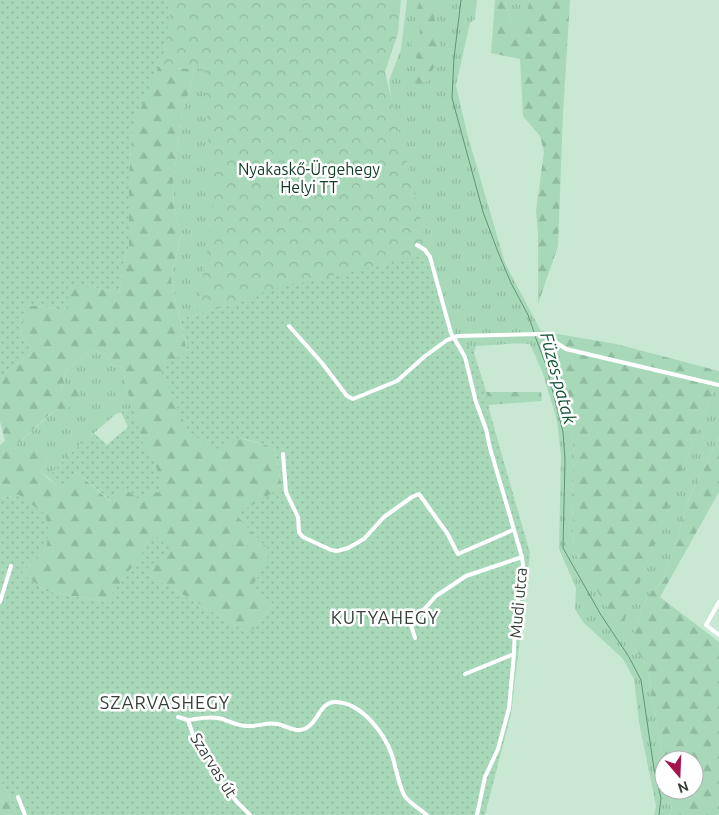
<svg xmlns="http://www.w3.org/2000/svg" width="719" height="815" font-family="Ubuntu,sans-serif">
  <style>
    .grass { fill: url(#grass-tufts) }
    .forest { fill: url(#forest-firs); fill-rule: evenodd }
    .park { fill: url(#park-crowns) }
    .garden { fill: url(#garden-dots) }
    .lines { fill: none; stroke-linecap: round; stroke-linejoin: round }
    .stream { stroke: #5f9674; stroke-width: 1 }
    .minor { stroke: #fff; stroke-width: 4 }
    .labels { text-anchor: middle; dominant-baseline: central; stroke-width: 5; stroke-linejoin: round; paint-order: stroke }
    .park-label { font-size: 16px; fill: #0f3b24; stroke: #fff }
    .street-label { font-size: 16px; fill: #344038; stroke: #fff }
    .water-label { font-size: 18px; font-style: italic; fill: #135534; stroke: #fff }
    .neighbourhood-label { font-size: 18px; letter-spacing: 1px; fill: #344038; stroke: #fff }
  </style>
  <defs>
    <pattern id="grass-tufts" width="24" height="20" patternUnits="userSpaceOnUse" patternTransform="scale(1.25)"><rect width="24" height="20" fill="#a7d9b9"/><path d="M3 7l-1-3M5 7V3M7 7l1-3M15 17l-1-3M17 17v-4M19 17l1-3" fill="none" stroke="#90bba0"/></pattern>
    <pattern id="forest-firs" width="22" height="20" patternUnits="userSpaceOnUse" patternTransform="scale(1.25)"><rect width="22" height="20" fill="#a7d9b9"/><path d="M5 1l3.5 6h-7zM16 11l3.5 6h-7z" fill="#90bba0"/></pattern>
    <pattern id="park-crowns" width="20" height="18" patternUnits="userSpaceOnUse" patternTransform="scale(1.25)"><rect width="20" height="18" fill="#a7d9b9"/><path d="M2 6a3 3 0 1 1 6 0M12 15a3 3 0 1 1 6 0" fill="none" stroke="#90bba0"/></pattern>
    <pattern id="garden-dots" width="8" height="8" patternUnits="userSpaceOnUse" patternTransform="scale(1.25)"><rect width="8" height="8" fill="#a7d9b9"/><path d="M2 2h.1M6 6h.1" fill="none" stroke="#90bba0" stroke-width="1.8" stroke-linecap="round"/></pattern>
  </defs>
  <rect width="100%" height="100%" fill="#c9e8d3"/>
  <path class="grass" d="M 165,0 L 394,119 L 389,81 L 401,49 L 407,0 L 477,0 L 475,19 L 470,23 L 456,85 L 467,133 L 505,263 L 541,331 L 546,332 L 553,363 L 569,416 L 574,454 L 572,500 L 574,551 L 621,629 L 719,375 L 719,437 L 689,498 L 677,539 L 663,580 L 647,597 L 630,642 L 647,666 L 664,763 L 664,790 L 669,790 L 672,810 L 669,815 L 654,815 L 656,806 L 639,722 L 634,679 L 623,659 L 583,622 L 575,609 L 576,588 L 559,549 L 561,456 L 557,420 L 542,371 L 530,344 C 507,342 485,347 462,346 L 453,332 L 446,313 L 338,274 L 239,303 L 180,319 L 171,280 L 181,235 L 174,209 L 173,183 L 182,114 L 190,88 L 194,69 L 158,67 L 170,13 Z
    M 505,0 L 530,0 L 524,23 L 511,25 Z
    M 91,350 L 106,354 L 112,365 L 123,368 L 126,386 L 133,408 L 116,414 L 72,452 L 48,477 L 41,472 L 51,453 L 20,453 L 14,447 L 52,413 L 76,383 L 61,390 L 66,370 Z"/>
  <path class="forest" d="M 420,0 L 438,0 L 433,11 L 440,45 L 436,63 L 427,81 L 418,86 L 415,83 L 417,71 L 417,59 L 410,42 L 413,41 L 417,42 L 420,39 L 420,29 L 415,15 Z
    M 495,0 L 505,0 L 511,25 L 524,22 L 530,0 L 570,0 L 563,114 L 558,246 L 538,304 L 538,233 L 536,211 L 544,152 L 540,136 L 523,116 L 520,59 L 491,53 Z
    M 158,67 L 194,69 L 190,88 L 182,114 L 173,183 L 174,209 L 181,234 L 171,280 L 187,351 L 177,404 L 187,429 L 240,438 L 274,447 L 282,487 L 271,552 L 274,604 L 251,632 L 247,632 L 147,574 L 106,602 L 45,591 L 22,573 L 47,547 L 19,495 L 0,498 L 0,445 L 5,441 L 0,421 L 0,378 L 33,351 L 21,334 L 25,305 L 68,309 L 68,287 L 94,287 L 119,293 L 123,265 L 129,246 L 129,172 L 133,126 ZM 91,350 L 106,354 L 112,365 L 123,368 L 126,386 L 142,441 L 153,456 L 122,487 L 110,501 L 76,472 L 60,489 L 41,472 L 51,453 L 30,444 L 20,453 L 14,447 L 51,413 L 60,415 L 81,397 L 76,383 L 61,389 L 66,370 Z
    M 546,332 L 616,344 L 719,371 L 719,375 L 621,630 L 612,616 L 574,551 L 572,500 L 574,454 L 569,416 L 553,363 Z
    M 486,392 L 541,392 L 542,401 L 488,405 Z
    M 719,437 L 719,492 L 660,597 L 719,642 L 719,815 L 669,815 L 672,810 L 669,790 L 694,790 L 694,760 L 664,760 L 664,763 L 647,666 L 630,642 L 647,597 L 663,580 L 677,539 L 689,498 Z
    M 0,774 L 17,815 L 0,815 Z"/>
  <path class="park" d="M 165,0 L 401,0 L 398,33 L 385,72 L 429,254 L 267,291 L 239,303 L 197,314 L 213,210 L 204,69 L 158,67 L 163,57 L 170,13 Z"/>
  <path class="garden" d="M 0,0 L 165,0 L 170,13 L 163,57 L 133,126 L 129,172 L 129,246 L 123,265 L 119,293 L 94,287 L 68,287 L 68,309 L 26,305 L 21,334 L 33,351 L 0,378 Z
    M 424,255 L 432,261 C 440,290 446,320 462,346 L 476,346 L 474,353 L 486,391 L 490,413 L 530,553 L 511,714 L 485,815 L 17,815 L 0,774 L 0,498 L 19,495 L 45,514 L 48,528 L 47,547 L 22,573 L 45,591 L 106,602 L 155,536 L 170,548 L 147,574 L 247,632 L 251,632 L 274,604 L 251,589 L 271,552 L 236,515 L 282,487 L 274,447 L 241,438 L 214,451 L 187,429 L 161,371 L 187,350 L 180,319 L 239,303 L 266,291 Z
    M 133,408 L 142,441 L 153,456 L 158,473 L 161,487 L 158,493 L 150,489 L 140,500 L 122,487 L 111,501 L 76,472 L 60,489 L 48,477 L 72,452 L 94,433 L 107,445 L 128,427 L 121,412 Z"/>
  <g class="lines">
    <path class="stream" d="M 461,0 L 454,58 L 452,98 L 483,212 L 498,252 L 511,283 L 528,315 L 534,332
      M 535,336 L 546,365 L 563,432 L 565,460 L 563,548 L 601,615 L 629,657 L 641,680 L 654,769 L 661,798 L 659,815"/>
    <path class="minor" d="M 417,245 L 425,250 L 430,257 L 451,333 L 465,357 L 476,402 L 486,429 L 490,448 L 522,557 L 523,565 L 515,621 L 514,654 L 509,708 L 498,749 L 485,777 L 477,815
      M 289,326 L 322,363 L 347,396 L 353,399 L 397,381 L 424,357 L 447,340 L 458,336 L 537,334 L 544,335 L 566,349 L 719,385
      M 283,454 L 286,492 L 298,517 L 299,532 L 303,537 L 331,550 L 337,551 L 348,548 L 364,539 L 384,517 L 412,497 L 419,494 L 447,533 L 458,554 L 513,530
      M 0,602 L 11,566
      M 719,602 L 706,625 L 719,635
      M 415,638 L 411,625 L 412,623 L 436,596 L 466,576 L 522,557
      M 465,674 L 514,654
      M 178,717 L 188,720 L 195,741 L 207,754 L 219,779 L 237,802 L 250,815
      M 188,720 C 197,719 208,716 218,718 C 228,720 236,726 247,726 C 257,727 266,722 277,724 C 284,725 291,730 299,730 C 318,729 318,701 336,702 C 362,703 384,733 392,755 C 396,768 398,782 404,795 C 409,803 420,809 427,815
      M 18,797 L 25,815"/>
  </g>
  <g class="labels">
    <g class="park-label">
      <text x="309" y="169">Nyakaskő-Ürgehegy<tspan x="309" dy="18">Helyi TT</tspan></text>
    </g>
    <g class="street-label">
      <text transform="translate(518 603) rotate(-85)">Mudi utca</text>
      <text transform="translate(214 765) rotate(58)">Szarvas út</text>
    </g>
    <g class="water-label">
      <text transform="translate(559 378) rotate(75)">Füzes-patak</text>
    </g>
    <g class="neighbourhood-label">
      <text x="385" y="617">KUTYAHEGY</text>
      <text x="165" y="702">SZARVASHEGY</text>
    </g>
  </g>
  <g transform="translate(679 775) rotate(161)"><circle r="24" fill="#ffffff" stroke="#aeb3af"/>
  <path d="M0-4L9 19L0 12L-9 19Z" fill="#a7134c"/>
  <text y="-8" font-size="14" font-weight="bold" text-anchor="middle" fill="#344038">N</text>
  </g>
</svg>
